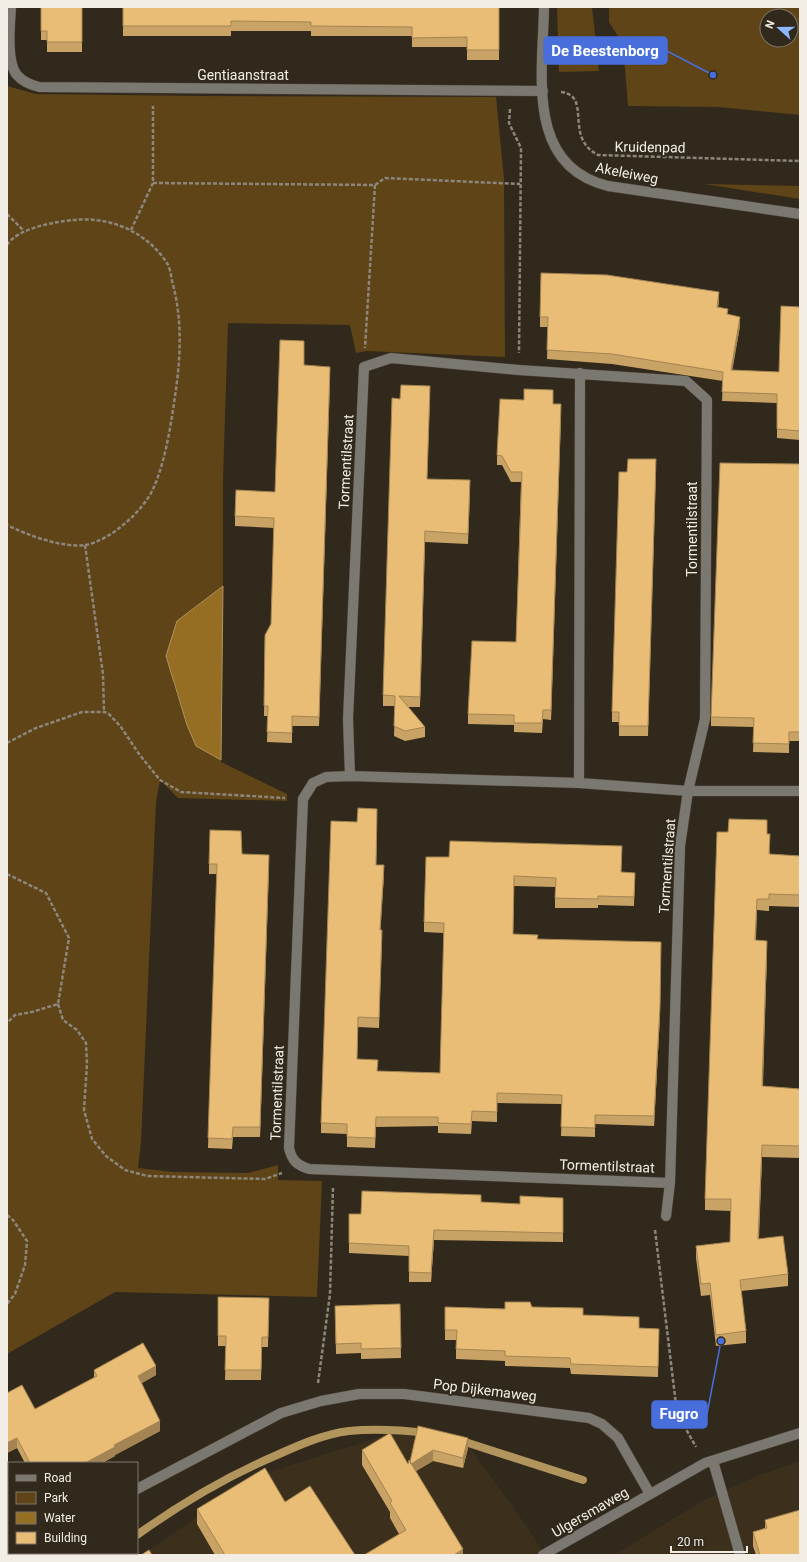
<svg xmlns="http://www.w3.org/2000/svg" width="807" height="1562" font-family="Roboto,sans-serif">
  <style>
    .built { fill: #3c301d }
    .green { fill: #5e4416; fill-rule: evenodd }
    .water { fill: #966e23; stroke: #b2945d }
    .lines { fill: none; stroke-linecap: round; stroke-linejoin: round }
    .stream { stroke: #b2945d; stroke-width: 8 }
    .minor-casing { stroke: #4c4438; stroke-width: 11 }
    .path { stroke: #8d867c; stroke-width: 2.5; stroke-dasharray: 4 2; stroke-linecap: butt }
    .minor { stroke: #7b7771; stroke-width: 10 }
    .wall { fill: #c8a365 }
    .shaded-wall { fill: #a38452 }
    .building { fill: #e9bd75; stroke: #a38452 }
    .labels { text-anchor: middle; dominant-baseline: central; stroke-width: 4; stroke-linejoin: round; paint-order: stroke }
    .street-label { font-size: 14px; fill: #f2ede5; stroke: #31291c }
    .leader { fill: none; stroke: #486edb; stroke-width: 1.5 }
    .callout-dot { fill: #486edb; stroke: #31291c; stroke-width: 1.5 }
    .callout { fill: #486edb; stroke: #486edb; stroke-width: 1.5 }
    .callout-label { font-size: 15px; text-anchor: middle; font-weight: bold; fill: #fff }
  </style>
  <rect width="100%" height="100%" fill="#31291c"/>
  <path class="built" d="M 413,1434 L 470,1448 L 528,1528 L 545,1555 L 141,1555 L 260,1475 L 386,1435 Z
    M 800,1461 L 800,1555 L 614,1555 L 704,1500 L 757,1476 Z"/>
  <path class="green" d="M 557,7 L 592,7 L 599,71 L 559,72 Z
    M 609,7 L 800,7 L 800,115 L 718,107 L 628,106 L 623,44 L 609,22 ZM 767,16 L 791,16 L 791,40 L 767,40 Z
    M 7,86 L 36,94 L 200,96 L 496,97 L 504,179 L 505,357 L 367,351 L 356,353 L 350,325 L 228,323 L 223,479 L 223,586 L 192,609 L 173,682 L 187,725 L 196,746 L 221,760 L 221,762 L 287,794 L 287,801 L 178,798 L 160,780 L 156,803 L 141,1142 L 138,1168 L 173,1172 L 248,1173 L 278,1165 L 278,1180 L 322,1181 L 317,1297 L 115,1292 L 7,1354 Z
    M 704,184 L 800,186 L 800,199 Z"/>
  <path class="water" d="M 223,586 L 221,760 L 196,746 L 187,725 L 166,656 L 177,621 Z"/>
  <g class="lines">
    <path class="stream" d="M 459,1440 L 583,1480
      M 137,1535 C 183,1502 225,1477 277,1455 C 299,1445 324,1434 349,1431 C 376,1428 402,1430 428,1433
      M 109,1555 L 112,1553"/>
    <g class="minor-casing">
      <path id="minor" d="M 11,7 C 10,24 6,62 17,75 C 23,82 31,85 39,87 L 543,91
        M 544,7 C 543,73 525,166 608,186 L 800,214
        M 350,776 L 348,719 L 364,367 L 391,358 L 519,370 L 686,381 L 707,400 L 705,719 L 688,791 L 680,846 L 670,1183 L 666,1216
        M 579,783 L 580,373
        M 670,1183 L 309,1169 C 297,1165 292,1161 289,1148 L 303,799 L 313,783 L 326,777 L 350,776 L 579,783 L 688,791 L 800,791
        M 713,1461 L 740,1555
        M 137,1489 L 281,1413 L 321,1401 L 359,1394 L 404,1394 L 589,1418 L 602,1424 L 618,1438 L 650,1494
        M 13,1555 L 17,1553
        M 543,1555 L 705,1463 L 800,1433"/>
    </g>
    <path class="path" d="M 561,92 C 593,96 563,137 598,155 L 800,161
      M 510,109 L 509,123 L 521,148 L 519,353
      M 153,183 L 375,185 L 365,348
      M 375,185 L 385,178 L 520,184
      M 7,214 L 24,231
      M 131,230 L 153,183 L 153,106
      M 7,245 C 18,228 54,222 73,220 C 110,216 147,232 167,263 C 170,268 171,275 172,281 C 182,316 181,353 176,389 C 172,418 166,461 153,489 C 143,511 110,541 85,545 C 62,548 27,535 7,525
      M 85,545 L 103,674 L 104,712
      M 7,743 L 36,728 L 82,712 L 104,712 L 108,713 L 121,727 L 139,754 L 160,780 L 181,792 L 285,798
      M 7,874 L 46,893 L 69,938 L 58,1004 L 32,1012 L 15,1015 L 7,1023
      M 58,1004 L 63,1020 L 77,1030 L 86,1043 L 87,1064 L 84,1110 L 92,1139 L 106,1156 L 125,1170 L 147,1176 L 265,1179 L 282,1173
      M 7,1215 L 13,1220 L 27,1241 L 25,1265 L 15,1294 L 7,1304
      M 655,1230 L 677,1413 L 696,1447
      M 318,1383 L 330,1294 L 333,1188"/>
    <use href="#minor" class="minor"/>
  </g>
  <path class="wall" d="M 41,7 L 82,7 L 82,52 L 47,52 L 47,40 L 41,40 Z
    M 123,7 L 499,7 L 499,60 L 467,60 L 467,47 L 412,47 L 412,36 L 311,36 L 311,31 L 231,31 L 231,36 L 123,36 Z
    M 719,302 L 718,307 L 728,314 L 740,326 L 732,370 L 779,372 L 800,307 L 800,440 L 777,438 L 777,403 L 722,401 L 723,381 L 612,364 L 547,359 L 548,327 L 540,327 L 540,317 Z
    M 304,365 L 330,376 L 319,726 L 292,726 L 292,743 L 267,742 L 268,716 L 264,716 L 265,635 L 271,624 L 274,528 L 235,526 L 235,516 L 275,492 Z
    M 430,396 L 427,479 L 470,490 L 468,544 L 425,542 L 420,707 L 408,707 L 425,727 L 425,737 L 405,741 L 394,736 L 395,706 L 383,706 L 383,695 L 400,399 Z
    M 553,404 L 561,414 L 551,720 L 543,719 L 542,733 L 514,732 L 514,725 L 468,724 L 468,714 L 516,642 L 521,482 L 511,482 L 502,465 L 497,465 L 497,455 Z
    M 800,464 L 800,741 L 789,741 L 789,753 L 753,752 L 754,727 L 711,726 L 711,717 Z
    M 656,470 L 648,736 L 619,736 L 619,722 L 612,722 L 612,712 L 627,472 Z
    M 377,819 L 376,865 L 384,875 L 380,930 L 382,939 L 379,1028 L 358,1027 L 357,1059 L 377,1071 L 440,1073 L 444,933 L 424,932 L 424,922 L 449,857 L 622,856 L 621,872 L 635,873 L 634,906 L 598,905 L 598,908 L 555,908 L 555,887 L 514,886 L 513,934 L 538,939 L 660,1016 L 654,1126 L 595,1124 L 595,1137 L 561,1136 L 562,1104 L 497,1103 L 497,1122 L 472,1121 L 471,1134 L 438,1133 L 438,1126 L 376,1127 L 375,1148 L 347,1147 L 347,1134 L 321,1133 L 321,1123 L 357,822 Z
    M 767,834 L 770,854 L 800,856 L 800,907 L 769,906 L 769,911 L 757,910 L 756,940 L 767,952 L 763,1086 L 800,1089 L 800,1158 L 762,1157 L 759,1239 L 788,1274 L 788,1286 L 741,1291 L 746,1331 L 746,1343 L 716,1346 L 710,1295 L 701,1296 L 696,1258 L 696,1246 L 730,1242 L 731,1211 L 705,1210 L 705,1199 Z
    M 242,854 L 269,865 L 260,1137 L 233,1137 L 232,1149 L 208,1148 L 217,874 L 209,874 L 209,864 Z
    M 563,1198 L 563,1242 L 434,1240 L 431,1282 L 409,1282 L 409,1256 L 349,1253 L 349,1214 L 361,1214 L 481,1202 L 520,1204 Z
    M 218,1297 L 269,1298 L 268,1347 L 262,1347 L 261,1380 L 225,1380 L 226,1346 L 218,1346 Z
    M 400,1304 L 401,1358 L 361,1359 L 361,1353 L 336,1354 L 335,1306 Z
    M 445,1307 L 505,1309 L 532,1307 L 583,1315 L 639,1328 L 659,1329 L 658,1377 L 571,1374 L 570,1368 L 505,1366 L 505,1361 L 456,1359 L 456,1340 L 445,1340 Z
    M 94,1370 L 156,1375 L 142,1383 L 160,1431 L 115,1455 L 115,1456 L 102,1463 L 25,1463 L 17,1448 L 7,1453 L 35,1409 L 94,1378 Z
    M 418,1426 L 468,1448 L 463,1468 L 433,1461 L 416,1471 L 463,1555 L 399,1534 L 390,1518 L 390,1512 L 362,1465 L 362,1450 L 408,1464 L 410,1462 Z
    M 285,1502 L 355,1555 L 215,1555 L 197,1524 L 197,1509 Z
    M 765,1520 L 800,1555 L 756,1555 L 753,1546 L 753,1532 L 765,1528 Z"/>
  <path class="shaded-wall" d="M 719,292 L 719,302 L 717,316 L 717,307 Z
    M 740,317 L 740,326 L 731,379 L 731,370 Z
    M 330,367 L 330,376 L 319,726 L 319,717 Z
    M 561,404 L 561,414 L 551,720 L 551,710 Z
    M 269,855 L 269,865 L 260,1137 L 260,1127 Z
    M 384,865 L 384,875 L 380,939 L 380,930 Z
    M 767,941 L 767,952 L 762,1098 L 762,1086 Z
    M 661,942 L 660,1016 L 654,1126 L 654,1116 Z
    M 762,1145 L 762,1157 L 758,1251 L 758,1239 Z
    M 434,1230 L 434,1240 L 431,1282 L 431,1273 Z
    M 156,1366 L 156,1375 L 138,1385 L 138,1376 Z
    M 160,1421 L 160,1431 L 115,1455 L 115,1456 L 102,1463 L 85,1463 L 114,1445 Z
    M 17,1438 L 17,1448 L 7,1453 L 7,1443 Z
    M 468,1438 L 468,1448 L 463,1468 L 463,1458 Z
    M 433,1450 L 433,1461 L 409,1475 L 409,1465 Z
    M 463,1549 L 463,1555 L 454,1555 Z"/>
  <path class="building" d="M 41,7 L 82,7 L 82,42 L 47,42 L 47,31 L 41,31 Z
    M 123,7 L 499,7 L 499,50 L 467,50 L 467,37 L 412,38 L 412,27 L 311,26 L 311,22 L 231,21 L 231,26 L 123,26 Z
    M 541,273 L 607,275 L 719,292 L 717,307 L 728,309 L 727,314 L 740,317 L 731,370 L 779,372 L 781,306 L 800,307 L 800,431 L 777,429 L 777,394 L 722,392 L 723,372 L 612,354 L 547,350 L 548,317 L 540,317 Z
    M 280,340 L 304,341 L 304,365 L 330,367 L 319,717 L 292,716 L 292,733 L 267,732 L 268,706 L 264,706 L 265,635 L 271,624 L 274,518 L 235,516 L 236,490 L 275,492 Z
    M 401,385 L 430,386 L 427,479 L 470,480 L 468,534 L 425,531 L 420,697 L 399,696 L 425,727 L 405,731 L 394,726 L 395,696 L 383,695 L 392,398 L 400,399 Z
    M 524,389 L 553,390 L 553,404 L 561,404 L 551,710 L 543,710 L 542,723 L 514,723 L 514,715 L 468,714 L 472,641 L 516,642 L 522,472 L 511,472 L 502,456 L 497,455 L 500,399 L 524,400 Z
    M 628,459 L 656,459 L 648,726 L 619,726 L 619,712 L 612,712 L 619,472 L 627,472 Z
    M 720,463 L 800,464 L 800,732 L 789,732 L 789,744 L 753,743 L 754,718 L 711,717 Z
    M 358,808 L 377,809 L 376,865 L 384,865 L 380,930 L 382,930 L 379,1018 L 358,1017 L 357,1059 L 378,1060 L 377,1071 L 440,1073 L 444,923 L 424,922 L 426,857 L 449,857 L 450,841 L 622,846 L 621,872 L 635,873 L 634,897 L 598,896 L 598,899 L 555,898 L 556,878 L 514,876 L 513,934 L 538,935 L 537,939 L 661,942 L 660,1006 L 654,1116 L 595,1115 L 595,1128 L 561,1127 L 562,1095 L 497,1093 L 497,1112 L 472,1111 L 471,1124 L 438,1123 L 438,1117 L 376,1117 L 375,1138 L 347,1137 L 347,1124 L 321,1123 L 331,821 L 357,822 Z
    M 729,819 L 767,820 L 767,834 L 770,834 L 769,854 L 800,856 L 800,895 L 769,894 L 769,899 L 757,899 L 755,940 L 767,941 L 762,1086 L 800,1089 L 800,1146 L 762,1145 L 758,1239 L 783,1236 L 788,1274 L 740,1280 L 746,1331 L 716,1335 L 710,1283 L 701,1284 L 696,1246 L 730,1242 L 731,1199 L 705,1199 L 717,832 L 728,832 Z
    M 210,830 L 241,831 L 242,854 L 269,855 L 260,1127 L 233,1127 L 232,1139 L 208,1138 L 217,864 L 209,864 Z
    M 362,1191 L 481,1195 L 481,1202 L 520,1204 L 520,1196 L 563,1198 L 563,1233 L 434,1230 L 431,1273 L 409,1272 L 409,1246 L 349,1243 L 349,1214 L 361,1214 Z
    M 218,1297 L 269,1298 L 268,1337 L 262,1337 L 261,1370 L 225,1370 L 226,1336 L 218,1336 Z
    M 505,1302 L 530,1302 L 532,1307 L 583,1308 L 583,1315 L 639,1317 L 639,1328 L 659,1329 L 658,1367 L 571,1364 L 570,1358 L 505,1356 L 505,1351 L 456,1349 L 457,1330 L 445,1330 L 445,1307 L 505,1309 Z
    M 400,1304 L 401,1348 L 361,1349 L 361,1343 L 336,1344 L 335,1306 Z
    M 143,1343 L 156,1366 L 138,1376 L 160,1421 L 114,1445 L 115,1447 L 85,1463 L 30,1463 L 17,1438 L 7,1443 L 7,1393 L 22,1385 L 35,1409 L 97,1376 L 94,1370 Z
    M 418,1426 L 468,1438 L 463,1458 L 433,1450 L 411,1464 L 410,1462 Z
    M 390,1433 L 408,1464 L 409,1460 L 463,1549 L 454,1555 L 364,1555 L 406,1530 L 390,1503 L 392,1501 L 362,1450 Z
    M 265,1468 L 285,1502 L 310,1486 L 355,1555 L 225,1555 L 197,1509 Z
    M 800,1510 L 800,1555 L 760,1555 L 753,1532 L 767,1528 L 765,1520 Z
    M 149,1550 L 152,1555 L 141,1555 Z"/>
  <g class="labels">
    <g class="street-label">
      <text x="243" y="75">Gentiaanstraat</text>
      <text transform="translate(650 147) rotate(1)">Kruidenpad</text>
      <text transform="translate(627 173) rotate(11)">Akeleiweg</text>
      <text transform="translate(346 462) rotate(-87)">Tormentilstraat</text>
      <text transform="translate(692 529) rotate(-90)">Tormentilstraat</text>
      <text transform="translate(667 866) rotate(-86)">Tormentilstraat</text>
      <text transform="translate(277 1093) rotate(-88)">Tormentilstraat</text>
      <text transform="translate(607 1166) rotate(2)">Tormentilstraat</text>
      <text transform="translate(485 1390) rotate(7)">Pop Dijkemaweg</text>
      <text transform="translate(590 1512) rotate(-30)">Ulgersmaweg</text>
    </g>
  </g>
  <path class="leader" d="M713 75L667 51M721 1341L707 1414"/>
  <g class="callout-dot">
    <circle cx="713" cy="75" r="4"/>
    <circle cx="721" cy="1341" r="4"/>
  </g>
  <g class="callout">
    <rect x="544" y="37" width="123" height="27" rx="4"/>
    <rect x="652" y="1401" width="55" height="27" rx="4"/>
  </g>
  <g class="callout-label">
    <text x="605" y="56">De Beestenborg</text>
    <text x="679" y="1419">Fugro</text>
  </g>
  <rect width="807" height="1562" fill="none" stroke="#f2ede5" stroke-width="16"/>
  <rect x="8" y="1462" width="130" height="92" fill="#31291c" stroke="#7e776c"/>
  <rect x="16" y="1475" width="20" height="6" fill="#7b7771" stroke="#7e776c"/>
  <text x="44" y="1482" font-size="12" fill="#f2ede5">Road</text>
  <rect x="16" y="1492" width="20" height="12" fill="#5e4416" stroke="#7e776c"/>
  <text x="44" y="1502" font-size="12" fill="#f2ede5">Park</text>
  <rect x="16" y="1512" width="20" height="12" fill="#966e23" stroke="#7e776c"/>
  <text x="44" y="1522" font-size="12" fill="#f2ede5">Water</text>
  <rect x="16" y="1532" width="20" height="12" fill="#e9bd75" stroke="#7e776c"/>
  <text x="44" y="1542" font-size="12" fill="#f2ede5">Building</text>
  <g transform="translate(779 28) rotate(291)"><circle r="19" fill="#31291c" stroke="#7e776c"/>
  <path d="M0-3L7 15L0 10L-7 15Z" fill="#8db9fc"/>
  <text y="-6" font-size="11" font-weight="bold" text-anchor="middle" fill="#f2ede5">N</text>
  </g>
  <path d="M671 1546v6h76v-6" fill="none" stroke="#f2ede5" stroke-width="2"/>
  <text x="677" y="1546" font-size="12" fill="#f2ede5" stroke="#31291c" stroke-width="3" paint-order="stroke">20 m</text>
</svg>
